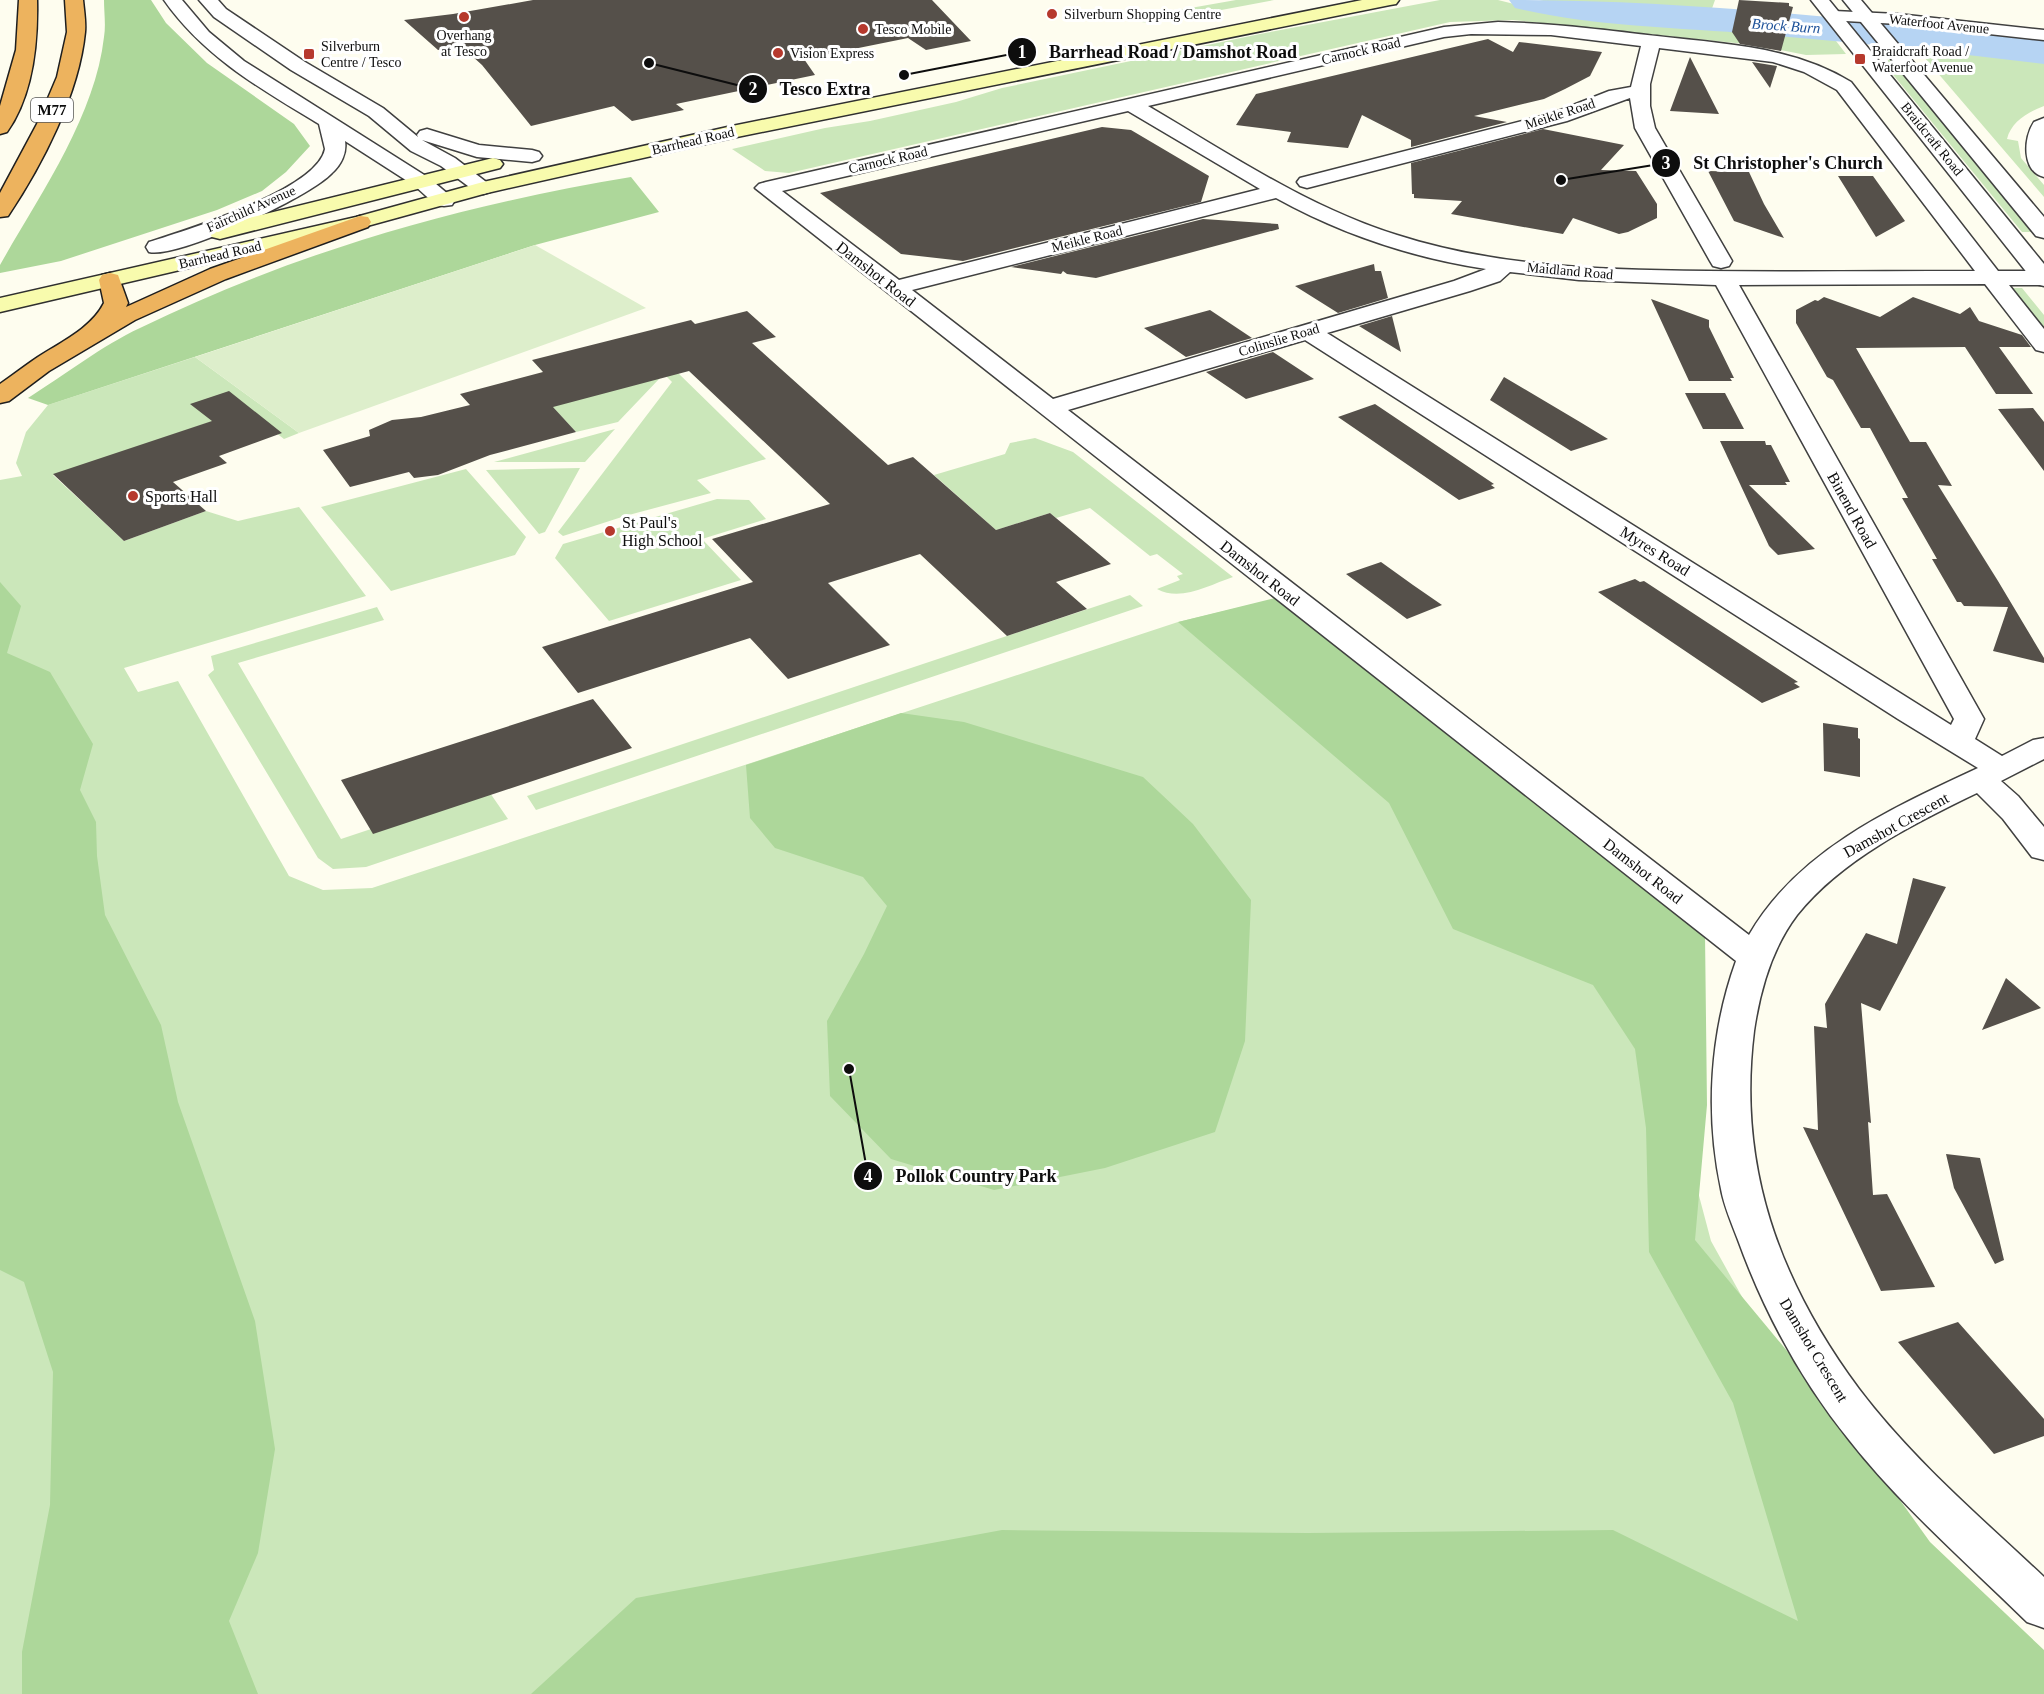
<svg xmlns="http://www.w3.org/2000/svg" width="2044" height="1694" font-family="Georgia,serif">
  <style>
    .green { fill: #cbe7ba }
    .forest { fill: #add79a }
    .pitch { fill: #ddeecb }
    .lines { fill: none; stroke-linecap: round; stroke-linejoin: round }
    .river { fill: #b6d4f3; fill-rule: evenodd }
    .building { fill: #55504a }
    .minor-casing { stroke: #404040; stroke-width: 3 }
    .tertiary-casing { stroke: #404040; stroke-width: 3 }
    .secondary-casing { stroke: #2f2f2f; stroke-width: 3 }
    .motorway-casing { stroke: #1e1e1e; stroke-width: 3 }
    .minor { fill: #fff; fill-rule: evenodd }
    .tertiary { fill: #fff; fill-rule: evenodd }
    .secondary { fill: #f8fbad; fill-rule: evenodd }
    .motorway { fill: #edb35e; fill-rule: evenodd }
    .poi-dot { fill: #b6392d; stroke: #fff; stroke-width: 2 }
    .labels { text-anchor: middle; dominant-baseline: central; stroke-width: 6; stroke-linejoin: round; paint-order: stroke }
    .far-poi-label { font-size: 14px; fill: #0d0d0d; stroke: #fff; text-anchor: start }
    .far-street-label { font-size: 14px; fill: #0d0d0d; stroke: #fff }
    .far-water-label { font-size: 15px; font-style: italic; fill: #1d5199; stroke: #fff }
    .shield { fill: #fff; stroke: #565656; stroke-width: 1.5 }
    .shield-label { font-size: 15px; font-weight: bold; fill: #0d0d0d }
    .street-label { font-size: 16px; fill: #0d0d0d; stroke: #fff }
    .poi-label { font-size: 16px; fill: #0d0d0d; stroke: #fff; text-anchor: start }
    .leader { fill: none; stroke: #0d0d0d; stroke-width: 2 }
    .callout-dot { fill: #0d0d0d; stroke: #fff; stroke-width: 2 }
    .mark-label { font-size: 18px; text-anchor: middle; font-weight: bold; fill: #fff }
    .callout-label { font-size: 18px; text-anchor: middle; font-weight: bold; fill: #0d0d0d; stroke: #fff; stroke-width: 6; stroke-linejoin: round; paint-order: stroke }
  </style>
  <rect width="100%" height="100%" fill="#fefdef"/>
  <path class="green" d="M 1236,0 L 1274,0 L 1152,23 L 1141,22 L 1179,10 Z
    M 1440,0 L 1498,0 L 1530,8 L 1833,37 L 1846,54 L 1806,55 L 1755,45 L 1513,20 L 1450,22 L 789,173 L 765,171 L 732,149 L 825,128 L 870,121 L 956,102 L 1002,88 L 1260,34 Z
    M 1539,0 L 1715,0 L 1709,17 L 1562,5 Z
    M 1908,25 L 2044,40 L 2044,106 C 2028,112 2011,122 2007,139 L 2018,141 L 2021,158 L 2044,185 L 2044,197 L 1900,29 Z
    M 1881,60 L 1892,60 L 2035,232 L 2022,232 Z
    M 2013,288 L 2022,288 L 2044,315 L 2044,330 Z
    M 195,357 L 299,433 L 284,439 L 246,410 L 53,475 L 124,541 L 206,511 L 238,521 L 299,507 L 366,596 L 124,668 L 138,692 L 178,681 L 289,876 L 323,890 L 372,888 L 1178,622 L 1262,602 L 1679,925 L 1689,1158 L 1711,1241 L 1776,1358 L 1852,1469 L 2044,1662 L 2044,1694 L 0,1694 L 0,480 L 22,476 L 16,463 L 26,432 L 48,405 Z
    M 676,371 L 766,459 L 697,480 L 711,493 L 625,516 L 563,536 L 558,532 L 672,382 L 664,374 Z
    M 660,378 L 618,422 L 576,432 L 537,390 Z
    M 615,429 L 585,462 L 494,462 Z
    M 1035,438 L 1073,452 L 1233,577 C 1209,585 1181,602 1157,589 L 1180,580 L 1177,576 L 1183,574 L 1157,554 L 1150,556 L 1090,508 L 1056,518 L 1050,513 L 996,530 L 934,475 L 1005,454 L 1010,443 Z
    M 580,468 L 545,532 L 539,534 L 486,470 Z
    M 466,469 L 526,537 L 515,555 L 391,591 L 321,507 Z
    M 717,499 L 749,500 L 766,519 L 702,539 L 741,580 L 609,621 L 555,558 L 563,544 Z
    M 1130,595 L 1143,606 L 536,810 L 527,796 Z
    M 377,607 L 384,620 L 238,663 L 341,839 L 488,790 L 508,819 L 366,867 L 333,869 L 318,858 L 208,675 L 214,670 L 211,656 Z"/>
  <path class="forest" d="M 104,0 L 151,0 L 166,23 L 207,63 L 294,124 L 310,146 L 286,172 L 262,191 L 217,210 L 61,261 L 0,273 L 0,265 C 39,196 95,117 104,37 C 106,25 104,12 104,0 Z
    M 631,177 L 659,212 L 535,245 L 48,405 L 28,398 C 63,376 103,345 140,328 C 295,252 461,205 631,177 Z
    M 0,582 L 21,606 L 7,653 L 50,672 L 93,744 L 80,790 L 96,822 L 97,856 L 105,915 L 161,1025 L 178,1102 L 255,1321 L 275,1449 L 258,1553 L 229,1621 L 258,1694 L 22,1694 L 22,1652 L 50,1505 L 53,1372 L 24,1282 L 0,1270 Z
    M 1287,595 L 1705,934 L 1707,1105 L 1695,1240 L 1831,1404 L 1930,1542 L 2044,1650 L 2044,1694 L 531,1694 L 636,1598 L 1002,1530 L 1308,1533 L 1613,1530 L 1798,1621 L 1733,1403 L 1649,1252 L 1646,1128 L 1635,1049 L 1593,985 L 1453,929 L 1389,803 L 1178,622 Z
    M 901,713 L 964,722 L 1143,777 L 1193,824 L 1251,900 L 1245,1041 L 1215,1132 L 1105,1168 L 994,1190 L 891,1159 L 830,1096 L 827,1021 L 864,954 L 887,906 L 863,877 L 775,848 L 750,818 L 746,765 Z"/>
  <path class="pitch" d="M 535,245 L 646,308 L 299,433 L 195,357 Z"/>
  <g class="lines">
    <path class="river" d="M 1509,0 C 1688,0 1867,20 2044,40 L 2044,64 C 1943,52 1842,41 1741,33 C 1665,27 1589,26 1515,8 Z"/>
  </g>
  <path class="building" d="M 533,0 L 932,0 L 971,41 L 926,50 L 908,38 L 804,59 L 815,75 L 676,104 L 684,110 L 632,121 L 614,106 L 531,126 L 482,65 L 461,46 L 438,50 L 404,20 L 453,14 Z
    M 1739,0 L 1789,3 L 1789,6 L 1793,7 L 1781,51 L 1740,44 L 1732,32 Z
    M 1488,39 L 1513,52 L 1519,42 L 1602,52 L 1590,76 L 1565,89 L 1544,99 L 1474,116 L 1507,122 L 1411,147 L 1411,140 L 1362,115 L 1348,148 L 1287,142 L 1291,132 L 1236,125 L 1256,94 Z
    M 1690,57 L 1719,114 L 1670,111 Z
    M 1752,62 L 1777,66 L 1770,88 Z
    M 1102,127 L 1131,130 L 1209,176 L 1201,202 L 963,261 L 901,254 L 820,193 Z
    M 1543,129 L 1624,145 L 1601,170 L 1636,171 L 1657,204 L 1657,218 L 1628,232 L 1619,234 L 1573,218 L 1563,234 L 1451,214 L 1462,201 L 1414,198 L 1414,194 L 1412,194 L 1411,163 Z
    M 1708,171 L 1749,172 L 1764,204 L 1784,238 L 1734,221 Z
    M 1838,176 L 1873,176 L 1905,221 L 1876,237 Z
    M 1203,219 L 1278,224 L 1279,229 L 1096,278 L 1067,274 L 1063,271 L 1061,274 L 1011,267 Z
    M 1374,264 L 1375,271 L 1381,271 L 1388,298 L 1338,313 L 1295,286 Z
    M 1824,297 L 1880,317 L 1913,297 L 1960,314 L 1970,307 L 1979,321 L 2022,335 L 2031,347 L 1999,347 L 2033,394 L 1996,394 L 1965,347 L 1856,348 L 1910,442 L 1926,442 L 1933,454 L 1952,486 L 1938,485 L 1998,581 L 2044,658 L 2044,663 L 1993,651 L 2008,607 L 1964,606 L 1961,602 L 1957,602 L 1932,559 L 1937,559 L 1902,498 L 1908,498 L 1870,428 L 1861,428 L 1833,380 L 1827,377 L 1796,323 L 1796,310 L 1815,300 L 1818,301 Z
    M 1651,299 L 1709,320 L 1709,327 L 1734,378 L 1730,378 L 1732,381 L 1689,381 Z
    M 1210,310 L 1252,338 L 1186,357 L 1144,328 Z
    M 747,311 L 776,337 L 752,343 L 888,465 L 913,457 L 996,530 L 1050,513 L 1111,564 L 1056,582 L 1087,609 L 1007,636 L 920,554 L 828,583 L 890,645 L 788,679 L 750,638 L 578,693 L 542,647 L 753,582 L 712,539 L 830,504 L 689,371 L 553,407 L 576,432 L 490,455 L 438,475 L 414,478 L 409,472 L 350,487 L 323,450 L 370,436 L 369,430 L 392,420 L 421,417 L 470,405 L 460,394 L 543,372 L 532,360 L 691,320 L 695,324 Z
    M 1392,316 L 1401,352 L 1359,326 Z
    M 1273,352 L 1314,379 L 1246,399 L 1206,372 Z
    M 1504,377 L 1580,422 L 1608,439 L 1571,451 L 1490,400 Z
    M 229,391 L 282,433 L 219,456 L 227,463 L 173,482 L 206,511 L 124,541 L 53,474 L 212,421 L 190,404 Z
    M 1685,393 L 1725,393 L 1744,429 L 1703,429 Z
    M 1375,404 L 1494,484 L 1491,485 L 1495,488 L 1459,500 L 1338,417 Z
    M 2033,408 L 2044,422 L 2044,471 L 1998,409 Z
    M 1720,441 L 1765,441 L 1766,445 L 1771,445 L 1790,482 L 1785,482 L 1787,485 L 1749,485 L 1815,549 L 1778,555 L 1769,546 Z
    M 1381,562 L 1413,585 L 1442,605 L 1407,619 L 1346,574 Z
    M 1635,579 L 1640,582 L 1644,581 L 1798,682 L 1794,683 L 1800,687 L 1762,703 L 1598,592 Z
    M 593,699 L 632,748 L 373,834 L 341,780 Z
    M 1823,723 L 1858,728 L 1858,738 L 1860,739 L 1860,777 L 1824,771 Z
    M 1913,878 L 1946,887 L 1880,1011 L 1861,1003 L 1871,1123 L 1868,1122 L 1873,1195 L 1887,1194 L 1935,1287 L 1881,1291 L 1803,1127 L 1818,1130 L 1814,1026 L 1827,1028 L 1825,1004 L 1866,933 L 1897,944 Z
    M 2006,978 L 2041,1008 L 1982,1030 Z
    M 1946,1154 L 1980,1158 L 2004,1260 L 1995,1264 L 1954,1188 Z
    M 1958,1322 L 2044,1419 L 2044,1436 L 1994,1454 L 1898,1342 Z"/>
  <g class="lines">
    <g class="minor-casing">
      <path id="minor" d="M 1834,11 L 1898,14 L 2044,30 L 2044,40 L 1898,24 L 1828,20 L 1825,16 L 1828,12 Z
        M 1498,22 C 1551,23 1604,30 1657,36 C 1724,44 1792,46 1851,82 L 1998,271 L 2044,271 L 2044,285 L 2009,285 L 2044,329 L 2044,352 L 2036,350 L 1985,284 L 1739,285 L 1984,719 L 1975,739 L 2002,756 L 2033,740 L 2044,738 L 2044,759 L 2001,781 L 2018,796 L 2044,827 L 2044,860 L 2032,857 L 2003,819 L 1977,793 C 1913,824 1842,859 1797,915 C 1772,948 1760,990 1754,1031 C 1737,1166 1779,1281 1859,1389 C 1912,1459 1980,1517 2044,1577 L 2044,1628 L 2027,1622 C 1967,1563 1902,1507 1850,1441 C 1802,1382 1764,1312 1738,1240 C 1732,1224 1724,1206 1721,1189 C 1705,1114 1710,1033 1736,961 L 755,188 L 759,184 L 766,182 L 1444,27 ZM 1471,34 L 1551,35 L 1641,46 L 1631,87 L 1609,91 L 1553,113 L 1300,178 L 1297,182 L 1300,186 L 1307,188 L 1567,121 L 1630,98 L 1635,128 L 1710,261 L 1713,266 L 1721,268 L 1729,266 L 1732,261 L 1655,128 L 1650,106 L 1650,84 L 1659,48 L 1773,62 L 1804,72 L 1837,90 L 1975,271 C 1886,271 1796,272 1707,271 C 1604,270 1496,267 1397,235 C 1307,207 1228,153 1148,106 L 1444,37 ZM 1128,111 L 1260,189 L 899,280 L 782,191 ZM 1276,198 C 1341,234 1413,258 1486,269 L 1454,281 L 1053,399 L 912,290 ZM 1510,272 L 1579,280 L 1716,285 L 1954,719 L 1951,725 L 1327,333 L 1470,291 L 1500,281 ZM 1305,340 L 1898,719 L 1978,768 C 1892,808 1798,850 1749,935 L 1068,410 Z
        M 2044,118 L 2044,177 C 2022,172 2023,138 2034,122 Z"/>
    </g>
    <g class="tertiary-casing">
      <path id="tertiary" d="M 164,0 L 182,0 L 209,32 L 244,61 L 429,178 L 455,200 L 452,205 L 444,206 L 436,205 L 415,186 L 345,141 C 347,153 341,165 332,173 C 310,197 177,259 149,252 L 146,247 L 149,242 C 187,230 317,190 325,149 L 319,124 C 261,89 204,57 164,0 Z
        M 199,0 L 218,0 L 226,9 L 305,62 L 383,108 L 418,137 L 417,135 L 420,131 L 427,129 L 479,145 L 532,150 L 539,152 L 542,156 L 539,160 L 532,162 L 477,157 L 422,140 L 455,158 L 494,188 L 490,192 L 483,194 L 476,192 L 441,166 L 411,151 L 369,116 L 291,70 L 214,17 Z
        M 1811,0 L 1829,0 L 2044,264 L 2044,286 L 2036,284 Z
        M 1843,0 L 1861,0 L 2044,217 L 2044,238 L 2036,236 Z"/>
    </g>
    <g class="secondary-casing">
      <path id="secondary" d="M 1362,0 L 1399,0 L 1396,4 L 1390,5 L 732,138 L 487,193 L 360,228 L 0,312 L 0,298 L 356,217 L 483,182 L 732,126 Z
        M 493,158 L 500,160 L 503,164 L 500,168 L 220,239 L 212,237 L 209,232 L 212,227 Z"/>
    </g>
    <g class="motorway-casing">
      <path id="motorway" d="M 19,0 L 37,0 C 38,44 33,95 7,132 L 0,134 L 0,106 L 16,50 Z
        M 65,0 L 83,0 C 84,11 86,22 85,32 C 79,94 42,165 8,216 L 0,217 L 0,193 L 37,124 L 57,77 L 67,32 Z
        M 360,216 L 368,217 L 371,222 L 368,227 L 226,279 L 135,320 L 49,371 L 9,401 L 0,403 L 0,384 C 12,376 23,367 35,359 C 59,343 91,329 104,303 L 99,280 L 102,275 L 110,273 L 118,275 L 128,303 L 126,307 L 210,269 Z"/>
    </g>
    <use href="#minor" class="minor"/>
    <use href="#tertiary" class="tertiary"/>
    <use href="#secondary" class="secondary"/>
    <use href="#motorway" class="motorway"/>
  </g>
  <g class="poi-dot">
    <circle cx="1052" cy="14" r="6"/>
    <circle cx="464" cy="17" r="6"/>
    <circle cx="863" cy="29" r="6"/>
    <circle cx="778" cy="53" r="6"/>
    <rect x="303" y="48" width="12" height="12" rx="3"/>
    <rect x="1854" y="53" width="12" height="12" rx="3"/>
    <circle cx="133" cy="496" r="6"/>
    <circle cx="610" cy="531" r="6"/>
  </g>
  <g class="labels">
    <g class="far-poi-label">
      <text x="1064" y="14">Silverburn Shopping Centre</text>
      <text x="875" y="29">Tesco Mobile</text>
      <text x="464" y="35" text-anchor="middle">Overhang<tspan x="464" dy="16">at Tesco</tspan></text>
      <text x="321" y="46">Silverburn<tspan x="321" dy="16">Centre / Tesco</tspan></text>
      <text x="1872" y="51">Braidcraft Road /<tspan x="1872" dy="16">Waterfoot Avenue</tspan></text>
      <text x="790" y="53">Vision Express</text>
    </g>
    <g class="far-street-label">
      <text transform="translate(1939 24) rotate(6)">Waterfoot Avenue</text>
      <text transform="translate(1361 51) rotate(-13)">Carnock Road</text>
      <text transform="translate(1560 114) rotate(-18)">Meikle Road</text>
      <text transform="translate(1932 139) rotate(51)">Braidcraft Road</text>
      <text transform="translate(693 141) rotate(-13)">Barrhead Road</text>
      <text transform="translate(888 160) rotate(-13)">Carnock Road</text>
      <text transform="translate(251 209) rotate(-24)">Fairchild Avenue</text>
      <text transform="translate(1087 239) rotate(-14)">Meikle Road</text>
      <text transform="translate(220 255) rotate(-13)">Barrhead Road</text>
      <text transform="translate(1570 271) rotate(5)">Maidland Road</text>
      <text transform="translate(1279 340) rotate(-17)">Colinslie Road</text>
    </g>
    <g class="far-water-label">
      <text transform="translate(1786 26) rotate(4)">Brock Burn</text>
    </g>
    <rect class="shield" x="31" y="98" width="42" height="24" rx="4.5"/>
    <g class="shield-label">
      <text x="52" y="110">M77</text>
    </g>
    <g class="street-label">
      <text transform="translate(876 274) rotate(38)">Damshot Road</text>
      <text transform="translate(1852 510) rotate(61)">Binend Road</text>
      <text transform="translate(1655 551) rotate(32)">Myres Road</text>
      <text transform="translate(1260 573) rotate(38)">Damshot Road</text>
      <text transform="translate(1896 825) rotate(-29)">Damshot Crescent</text>
      <text transform="translate(1643 871) rotate(38)">Damshot Road</text>
      <text transform="translate(1814 1350) rotate(59)">Damshot Crescent</text>
    </g>
    <g class="poi-label">
      <text x="145" y="496">Sports Hall</text>
      <text x="622" y="522">St Paul's<tspan x="622" dy="18">High School</tspan></text>
    </g>
  </g>
  <path class="leader" d="M904 75L1022 52M649 63L753 89M1561 180L1666 163M849 1069L868 1176"/>
  <g class="callout-dot">
    <circle cx="904" cy="75" r="6"/>
    <circle cx="649" cy="63" r="6"/>
    <circle cx="1561" cy="180" r="6"/>
    <circle cx="849" cy="1069" r="6"/>
    <circle cx="1022" cy="52" r="15"/>
    <circle cx="753" cy="89" r="15"/>
    <circle cx="1666" cy="163" r="15"/>
    <circle cx="868" cy="1176" r="15"/>
  </g>
  <g class="mark-label">
    <text x="1022" y="58">1</text>
    <text x="753" y="95">2</text>
    <text x="1666" y="169">3</text>
    <text x="868" y="1182">4</text>
  </g>
  <g class="callout-label">
    <text x="1173" y="58">Barrhead Road / Damshot Road</text>
    <text x="825" y="95">Tesco Extra</text>
    <text x="1788" y="169">St Christopher's Church</text>
    <text x="976" y="1182">Pollok Country Park</text>
  </g>
</svg>
